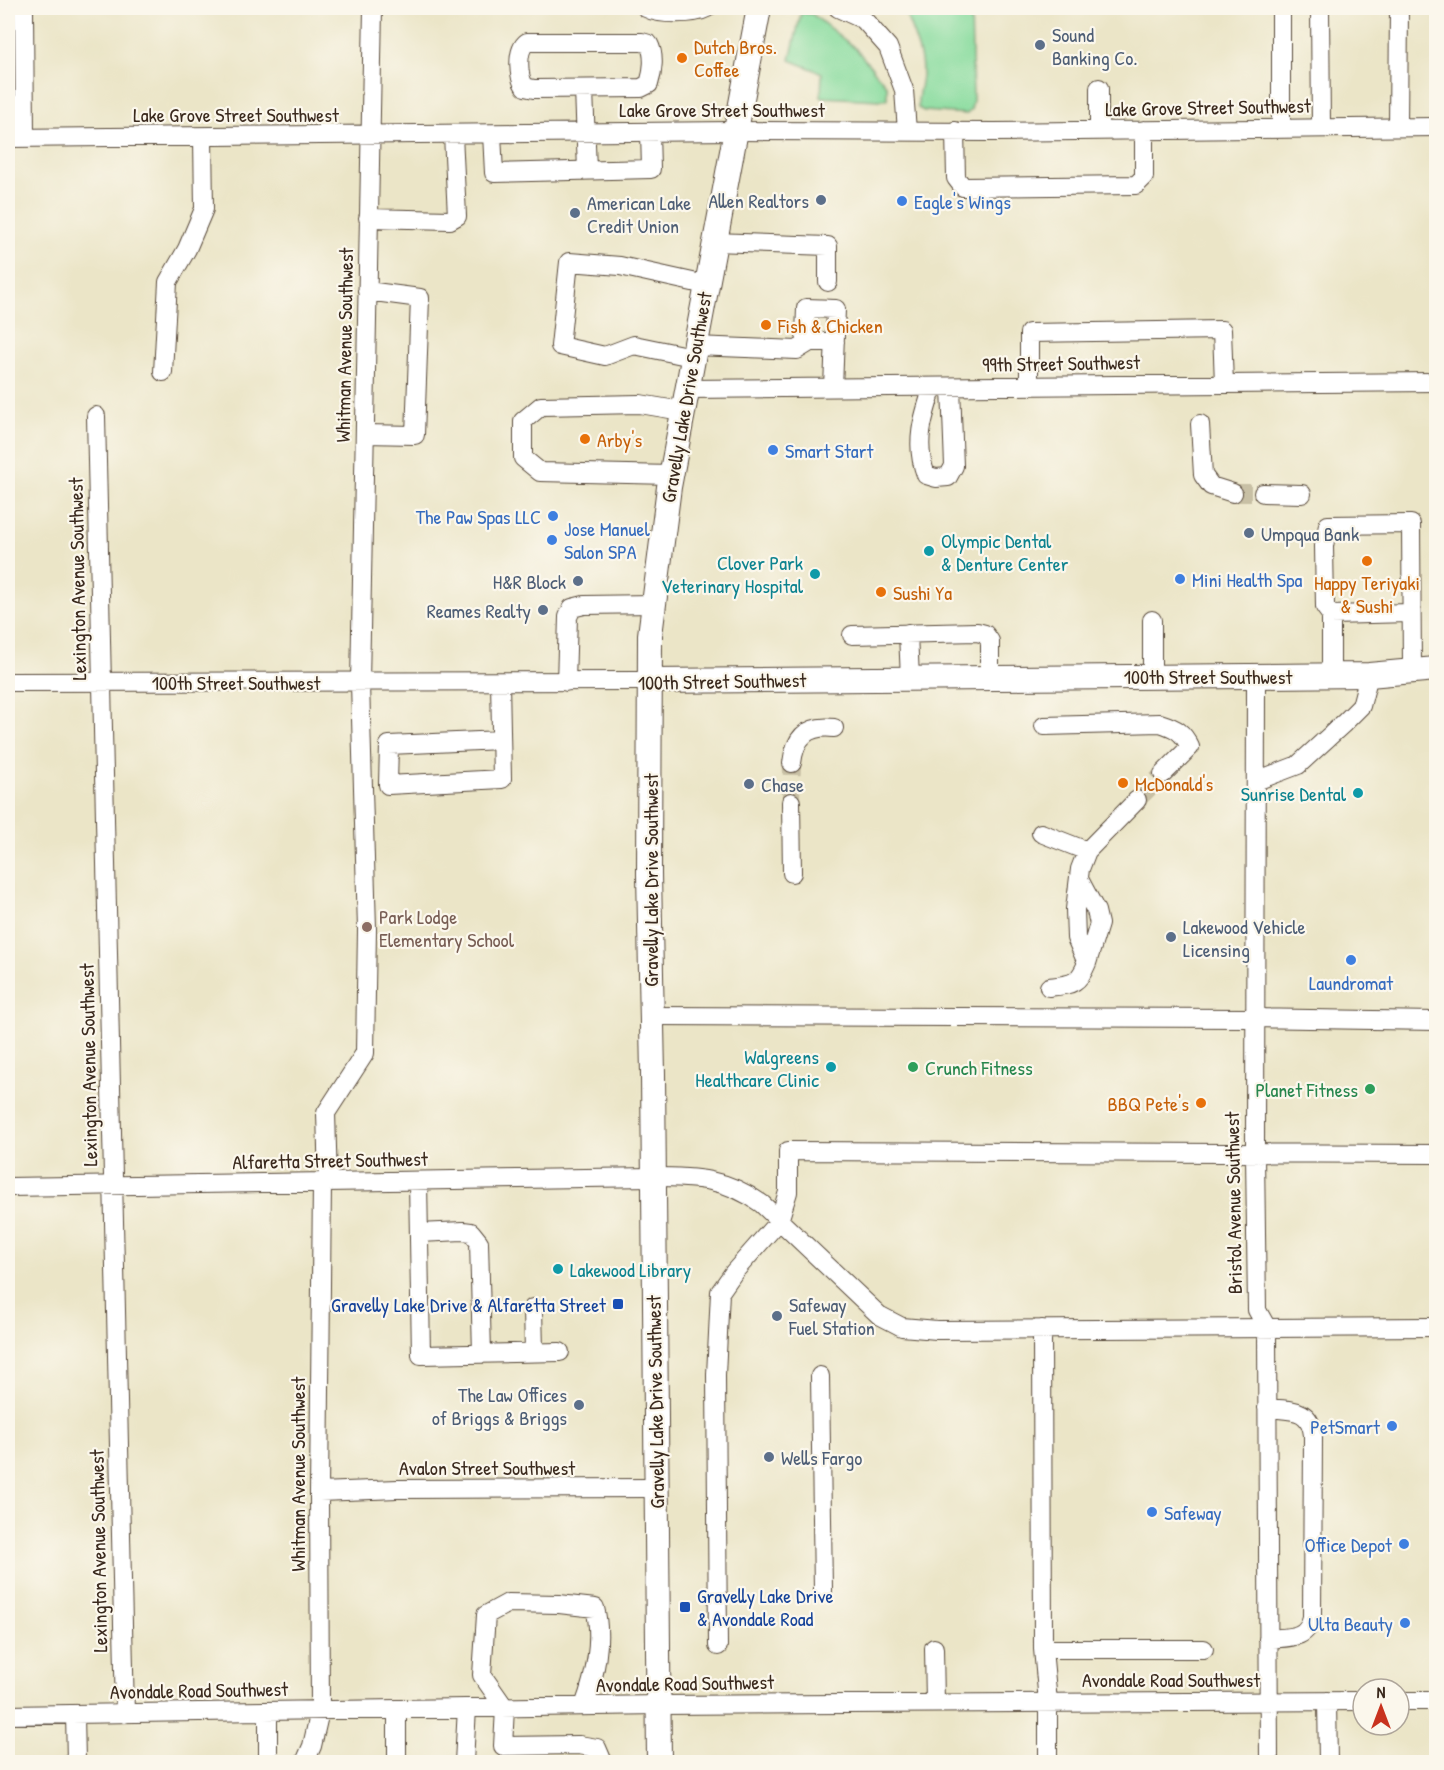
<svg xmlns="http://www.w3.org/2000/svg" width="1444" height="1770" font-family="'Patrick Hand',sans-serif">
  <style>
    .green { fill: #87db9d; stroke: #61825e; stroke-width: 1.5 }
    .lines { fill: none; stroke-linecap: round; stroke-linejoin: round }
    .minor-tunnel { stroke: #c8c0a5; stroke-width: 18; stroke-dasharray: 18 9; stroke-linecap: butt }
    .minor-casing { stroke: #554637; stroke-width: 20 }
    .major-casing { stroke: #554637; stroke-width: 26 }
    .minor { stroke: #fff; stroke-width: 18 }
    .major { stroke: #fff; stroke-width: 24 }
    .service-dot { fill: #5c6f8a; stroke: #fbf7ec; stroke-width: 2 }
    .food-dot { fill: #e8710a; stroke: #fbf7ec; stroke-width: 2 }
    .shop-dot { fill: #3f7fe0; stroke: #fbf7ec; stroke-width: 2 }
    .culture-dot { fill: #0f9aa8; stroke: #fbf7ec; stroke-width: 2 }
    .education-dot { fill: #8d6e63; stroke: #fbf7ec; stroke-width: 2 }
    .leisure-dot { fill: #2e9e5b; stroke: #fbf7ec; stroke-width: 2 }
    .transit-dot { fill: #1a4fb4; stroke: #fbf7ec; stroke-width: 2 }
    .labels { text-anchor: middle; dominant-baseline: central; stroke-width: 4.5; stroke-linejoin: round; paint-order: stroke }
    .service-label { font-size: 20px; fill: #4e5e75; stroke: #fbf7ec; text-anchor: start }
    .food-label { font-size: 20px; fill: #c56008; stroke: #fbf7ec; text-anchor: start }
    .street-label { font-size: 20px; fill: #3b2a1e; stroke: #fbf7ec }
    .shop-label { font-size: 20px; fill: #366cbe; stroke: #fbf7ec; text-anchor: start }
    .culture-label { font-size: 20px; fill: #0d838f; stroke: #fbf7ec; text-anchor: end }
    .education-label { font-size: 20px; fill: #785e54; stroke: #fbf7ec; text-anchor: start }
    .leisure-label { font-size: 20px; fill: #27864d; stroke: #fbf7ec; text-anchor: start }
    .transit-label { font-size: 20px; fill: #164399; stroke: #fbf7ec; text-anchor: end }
  </style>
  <rect width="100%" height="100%" fill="#fbf7ec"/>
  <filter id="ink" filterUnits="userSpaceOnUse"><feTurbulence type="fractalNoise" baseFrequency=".0167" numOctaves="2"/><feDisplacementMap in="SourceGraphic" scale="12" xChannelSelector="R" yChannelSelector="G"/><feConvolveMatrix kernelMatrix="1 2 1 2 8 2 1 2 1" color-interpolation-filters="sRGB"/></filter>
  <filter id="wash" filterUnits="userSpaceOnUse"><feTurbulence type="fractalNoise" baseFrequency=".008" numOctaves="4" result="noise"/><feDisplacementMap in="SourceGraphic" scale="24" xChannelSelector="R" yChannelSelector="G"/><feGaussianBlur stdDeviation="1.35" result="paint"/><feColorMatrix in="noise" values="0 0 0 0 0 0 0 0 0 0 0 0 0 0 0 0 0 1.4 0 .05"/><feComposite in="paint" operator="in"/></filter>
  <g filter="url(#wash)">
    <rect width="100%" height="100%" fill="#ebe5c7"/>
    <path class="green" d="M 908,8 L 971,8 L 973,100 L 971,110 L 967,114 L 924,111 L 918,108 C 917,96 921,87 922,75 C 923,55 913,34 906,15 Z
      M 801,13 L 812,14 L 856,49 L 887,86 L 887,99 L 880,100 L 821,97 L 822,73 L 790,60 Z"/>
  </g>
  <g filter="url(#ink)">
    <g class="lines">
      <path class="minor-tunnel" d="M 1233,493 L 1263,493
        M 1137,800 L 1163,774
        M 791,802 L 792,763"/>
      <g class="minor-casing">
        <path id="minor" d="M 24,8 L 25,138
          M 646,8 C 659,15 694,15 707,8
          M 838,8 L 864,20 L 888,47 L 904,90 L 907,131
          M 1320,8 L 1321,128
          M 527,42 L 642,42 L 649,44 C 655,55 653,72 649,84 L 641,88 L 534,89 L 525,87 C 518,77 516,50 527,42 Z
          M 1099,88 L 1099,131
          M 584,89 L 587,171
          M 1398,127 L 1399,8
          M 1281,128 L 1281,8
          M 955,131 L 956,178 L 963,187 L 1136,185 L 1144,177 L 1144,130
          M 492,134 L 494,173 L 651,169 L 650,132
          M 8,138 L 735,131 L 994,132 L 1436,127
          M 368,218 L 450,220 L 457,216 L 453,135
          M 714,242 L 828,246 L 828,282
          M 695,346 L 797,350 L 810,342
          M 692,357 L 634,345 L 605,356 L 560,346 L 569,262 L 620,266 L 706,285
          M 163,372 L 168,282 L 187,249 L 204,209 L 203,137
          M 1029,386 L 1029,333 L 1222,330 L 1224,384
          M 933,387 C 923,417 914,444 926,475 L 936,478 L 948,477 L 954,466 L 951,387
          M 833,388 L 836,309 L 806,308 L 805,335 L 810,342 L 835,342
          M 686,389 L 1436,382
          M 96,416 L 125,1714
          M 1200,424 L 1203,475 L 1211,486 L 1233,493
          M 365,434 L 415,435 L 420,298 L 367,291
          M 671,475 L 540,472 L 523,458 L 523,421 L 541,406 L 640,404 L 682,411
          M 1263,493 L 1302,494
          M 1331,615 L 1325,607 L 1324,546 L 1328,525 L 1411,524 L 1412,670
          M 908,633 L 910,679
          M 852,635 L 977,632 L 985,634 L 990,641 L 990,678
          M 1256,675 L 1255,1154 L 1257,1310 L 1267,1328 L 1269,1762
          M 1331,675 L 1331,615 L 1410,613
          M 1152,676 L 1152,620
          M 8,682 L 649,681
          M 500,682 L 502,779 L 388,785 L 389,745 L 501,740
          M 566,682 L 568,617 L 572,608 L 584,605 L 654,604
          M 1044,726 L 1160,723 C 1176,728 1183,732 1190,747 L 1163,774
          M 792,763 C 795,737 807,725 834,728
          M 1256,781 L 1298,765 L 1344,723 L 1361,706 L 1369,675
          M 791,802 L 792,873
          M 1041,833 L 1087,851
          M 1080,881 L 1096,911 L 1099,924 L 1087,963
          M 1049,987 C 1072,984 1078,985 1087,963 L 1076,938 L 1075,909 L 1080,869 L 1087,851 L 1137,800
          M 651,1016 L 1255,1018 L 1436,1021
          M 418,1181 L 421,1355 L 560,1352
          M 328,1182 L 326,1113 L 365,1053 L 367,929 L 360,683 L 373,8
          M 8,1187 L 653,1177 C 695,1177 726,1178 762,1204 L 879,1315 L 902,1327 L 937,1330 L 1436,1327
          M 419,1233 L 463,1231 L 471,1232 L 479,1242 L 482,1353
          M 533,1308 L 534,1352
          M 1042,1329 L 1043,1649 L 1048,1702 L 1048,1762
          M 820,1376 L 823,1591
          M 1267,1408 C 1291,1411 1310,1407 1313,1435 L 1312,1617 C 1307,1640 1288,1637 1268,1639
          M 319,1492 L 398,1489 L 657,1488
          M 718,1646 L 716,1375 L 720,1292 L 734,1272 L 779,1221 L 788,1192 L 788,1151 L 1436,1154
          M 934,1648 L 935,1703
          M 1043,1649 L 1204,1649
          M 1327,1701 L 1328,1762
          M 1399,1701 L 1436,1701
          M 584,1706 C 595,1677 603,1639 595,1608 L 559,1604 L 508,1603 L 486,1615 L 482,1675 L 505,1708 L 503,1746 L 579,1745 L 597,1748 L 603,1762
          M 397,1709 L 397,1762
          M 75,1714 L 76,1762
          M 8,1715 L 659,1705 L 1363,1701
          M 268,1762 L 268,1712
          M 305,1762 L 312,1746 L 320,1711 L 319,1492 L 322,1182
          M 464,1762 L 467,1708"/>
      </g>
      <g class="major-casing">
        <path id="major" d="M 649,681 L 1369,675 L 1436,669
          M 659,1762 L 653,1074 L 649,874 L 650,635 L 669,487 L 759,8"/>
      </g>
      <use href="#minor" class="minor"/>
      <use href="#major" class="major"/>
    </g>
  </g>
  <g class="service-dot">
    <circle cx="1040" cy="45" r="6"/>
    <circle cx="821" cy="200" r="6"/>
    <circle cx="575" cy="213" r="6"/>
    <circle cx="1249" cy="533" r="6"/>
    <circle cx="578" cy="581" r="6"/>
    <circle cx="543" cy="610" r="6"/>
    <circle cx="749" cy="784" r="6"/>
    <circle cx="1171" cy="937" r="6"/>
    <circle cx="777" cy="1316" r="6"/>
    <circle cx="579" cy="1405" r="6"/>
    <circle cx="769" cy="1457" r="6"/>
  </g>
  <g class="food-dot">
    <circle cx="682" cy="58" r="6"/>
    <circle cx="766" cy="325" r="6"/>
    <circle cx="585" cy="439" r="6"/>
    <circle cx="1367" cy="561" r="6"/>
    <circle cx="881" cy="592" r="6"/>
    <circle cx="1123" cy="783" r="6"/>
    <circle cx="1201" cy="1103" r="6"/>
  </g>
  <g class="shop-dot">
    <circle cx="902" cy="201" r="6"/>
    <circle cx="773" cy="450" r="6"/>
    <circle cx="553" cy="516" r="6"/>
    <circle cx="552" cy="540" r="6"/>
    <circle cx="1180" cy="579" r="6"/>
    <circle cx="1351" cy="960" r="6"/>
    <circle cx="1392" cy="1426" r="6"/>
    <circle cx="1152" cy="1512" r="6"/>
    <circle cx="1404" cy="1544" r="6"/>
    <circle cx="1405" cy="1623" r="6"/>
  </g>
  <g class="culture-dot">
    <circle cx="929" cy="551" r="6"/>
    <circle cx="815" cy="574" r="6"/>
    <circle cx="1358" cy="793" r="6"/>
    <circle cx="831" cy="1067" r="6"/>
    <circle cx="558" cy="1269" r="6"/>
  </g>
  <circle class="education-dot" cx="367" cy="927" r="6"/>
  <g class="leisure-dot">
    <circle cx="913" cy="1067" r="6"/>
    <circle cx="1370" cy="1089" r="6"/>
  </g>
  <g class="transit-dot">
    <rect x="612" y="1298" width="12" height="12" rx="3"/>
    <rect x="679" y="1601" width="12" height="12" rx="3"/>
  </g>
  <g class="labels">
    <g class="service-label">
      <text x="1052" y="34">Sound<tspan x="1052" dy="23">Banking Co.</tspan></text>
      <text x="809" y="200" text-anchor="end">Allen Realtors</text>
      <text x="587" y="202">American Lake<tspan x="587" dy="23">Credit Union</tspan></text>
      <text x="1261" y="533">Umpqua Bank</text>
      <text x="566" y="581" text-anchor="end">H&amp;R Block</text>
      <text x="531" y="610" text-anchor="end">Reames Realty</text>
      <text x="761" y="784">Chase</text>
      <text x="1183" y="926">Lakewood Vehicle<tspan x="1183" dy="23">Licensing</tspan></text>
      <text x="789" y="1304">Safeway<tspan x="789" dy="23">Fuel Station</tspan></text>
      <text x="567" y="1394" text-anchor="end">The Law Offices<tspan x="567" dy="23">of Briggs &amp; Briggs</tspan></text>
      <text x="781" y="1457">Wells Fargo</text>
    </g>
    <g class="food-label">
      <text x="694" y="46">Dutch Bros.<tspan x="694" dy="23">Coffee</tspan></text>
      <text x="778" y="325">Fish &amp; Chicken</text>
      <text x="597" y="439">Arby's</text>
      <text x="1367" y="582" text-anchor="middle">Happy Teriyaki<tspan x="1367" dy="23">&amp; Sushi</tspan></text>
      <text x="893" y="592">Sushi Ya</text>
      <text x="1135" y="783">McDonald's</text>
      <text x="1189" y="1103" text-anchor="end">BBQ Pete's</text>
    </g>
    <g class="street-label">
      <text transform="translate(1208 107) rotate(-1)">Lake Grove Street Southwest</text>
      <text x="722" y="109">Lake Grove Street Southwest</text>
      <text x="236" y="114">Lake Grove Street Southwest</text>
      <text transform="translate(344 345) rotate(-89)">Whitman Avenue Southwest</text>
      <text transform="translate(1061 363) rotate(-1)">99th Street Southwest</text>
      <text transform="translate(686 397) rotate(-80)">Gravelly Lake Drive Southwest</text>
      <text transform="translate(77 579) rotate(-91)">Lexington Avenue Southwest</text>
      <text x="1208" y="676">100th Street Southwest</text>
      <text transform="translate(722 681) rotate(-1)">100th Street Southwest</text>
      <text x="236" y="682">100th Street Southwest</text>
      <text transform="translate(650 880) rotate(-90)">Gravelly Lake Drive Southwest</text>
      <text transform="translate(88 1065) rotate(-91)">Lexington Avenue Southwest</text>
      <text transform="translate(330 1160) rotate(-1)">Alfaretta Street Southwest</text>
      <text transform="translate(1233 1203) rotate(-91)">Bristol Avenue Southwest</text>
      <text transform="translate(655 1402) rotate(-91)">Gravelly Lake Drive Southwest</text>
      <text x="487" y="1467">Avalon Street Southwest</text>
      <text transform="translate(297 1474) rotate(-90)">Whitman Avenue Southwest</text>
      <text transform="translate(98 1551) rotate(-91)">Lexington Avenue Southwest</text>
      <text x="1171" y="1679">Avondale Road Southwest</text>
      <text transform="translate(685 1683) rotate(-1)">Avondale Road Southwest</text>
      <text transform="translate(199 1690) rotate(-1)">Avondale Road Southwest</text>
    </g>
    <g class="shop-label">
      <text x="914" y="201">Eagle's Wings</text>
      <text x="785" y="450">Smart Start</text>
      <text x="541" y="516" text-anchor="end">The Paw Spas LLC</text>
      <text x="564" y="528">Jose Manuel<tspan x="564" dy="23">Salon SPA</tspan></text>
      <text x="1192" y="579">Mini Health Spa</text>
      <text x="1351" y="982" text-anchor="middle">Laundromat</text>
      <text x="1380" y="1426" text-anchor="end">PetSmart</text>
      <text x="1164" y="1512">Safeway</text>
      <text x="1392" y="1544" text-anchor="end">Office Depot</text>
      <text x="1393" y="1623" text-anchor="end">Ulta Beauty</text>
    </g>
    <g class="culture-label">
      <text x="941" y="540" text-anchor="start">Olympic Dental<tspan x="941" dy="23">&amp; Denture Center</tspan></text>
      <text x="803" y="562">Clover Park<tspan x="803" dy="23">Veterinary Hospital</tspan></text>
      <text x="1346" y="793">Sunrise Dental</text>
      <text x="819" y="1056">Walgreens<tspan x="819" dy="23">Healthcare Clinic</tspan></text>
      <text x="570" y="1269" text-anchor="start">Lakewood Library</text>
    </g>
    <g class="education-label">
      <text x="379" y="916">Park Lodge<tspan x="379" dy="23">Elementary School</tspan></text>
    </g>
    <g class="leisure-label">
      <text x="925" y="1067">Crunch Fitness</text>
      <text x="1358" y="1089" text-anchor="end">Planet Fitness</text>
    </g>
    <g class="transit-label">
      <text x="606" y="1304">Gravelly Lake Drive &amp; Alfaretta Street</text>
      <text x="697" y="1595" text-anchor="start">Gravelly Lake Drive<tspan x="697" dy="23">&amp; Avondale Road</tspan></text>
    </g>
  </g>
  <rect width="1444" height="1770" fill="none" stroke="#fbf7ec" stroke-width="30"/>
  <g transform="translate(1381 1707)"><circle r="28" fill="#fbf7ec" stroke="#aea59a" stroke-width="1.5"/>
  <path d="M0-4.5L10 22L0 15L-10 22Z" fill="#c8321e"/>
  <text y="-9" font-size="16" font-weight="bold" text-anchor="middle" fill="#3b2a1e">N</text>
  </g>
</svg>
